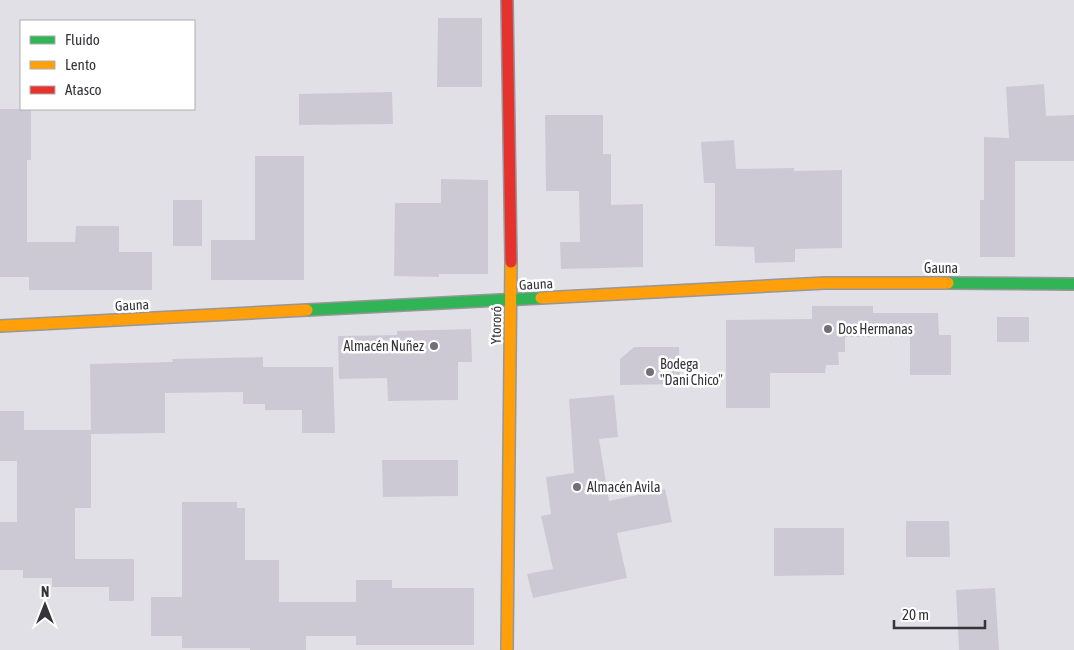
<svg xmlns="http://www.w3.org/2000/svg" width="1074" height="650" font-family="'Asap Condensed',sans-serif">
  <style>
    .building { fill: #ccc9d5 }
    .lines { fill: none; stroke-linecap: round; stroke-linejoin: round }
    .fast-casing { stroke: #96969b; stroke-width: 14 }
    .slow-casing { stroke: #96969b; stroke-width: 14 }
    .jam-casing { stroke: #96969b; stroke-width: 14 }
    .fast { stroke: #30b455; stroke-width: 11 }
    .slow { stroke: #ff9f0a; stroke-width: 11 }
    .jam { stroke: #e5322d; stroke-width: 11 }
    .poi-dot { fill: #717076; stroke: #fff; stroke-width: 2 }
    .labels { text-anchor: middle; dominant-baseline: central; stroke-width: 5; stroke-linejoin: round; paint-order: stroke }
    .street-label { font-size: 14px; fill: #353439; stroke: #fff }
    .poi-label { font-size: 14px; fill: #353439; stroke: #fff; text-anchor: start }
  </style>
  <rect width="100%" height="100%" fill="#e1e0e7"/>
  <path class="building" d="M 438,18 L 482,18 L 482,87 L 437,87 Z
    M 1044,84 L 1046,116 L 1074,115 L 1074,161 L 1015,161 L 1015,257 L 980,257 L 980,200 L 984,200 L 984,137 L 1009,138 L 1006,87 Z
    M 392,92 L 393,124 L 299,125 L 299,94 Z
    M 0,109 L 31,109 L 31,160 L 27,160 L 27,242 L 75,242 L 76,226 L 119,226 L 119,252 L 152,252 L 152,290 L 29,290 L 29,277 L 0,277 Z
    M 545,115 L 603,115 L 603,154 L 611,154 L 611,205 L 643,204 L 643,267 L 561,269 L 560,242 L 580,242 L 579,191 L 546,191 Z
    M 734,140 L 736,169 L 794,168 L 794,171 L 842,170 L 842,248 L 795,249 L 795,262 L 755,263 L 754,247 L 715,246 L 715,183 L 704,183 L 701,142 Z
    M 255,156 L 304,156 L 304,280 L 211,280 L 211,240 L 255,240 Z
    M 441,179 L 488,180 L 488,274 L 439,274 L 439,277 L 394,276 L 395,203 L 441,203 Z
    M 173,200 L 202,200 L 202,246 L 173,246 Z
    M 812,306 L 873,306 L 873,313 L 938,313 L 939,335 L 951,335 L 951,375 L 910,375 L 910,337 L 845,337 L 845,352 L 838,352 L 839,365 L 826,365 L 825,373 L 770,373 L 770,408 L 726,408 L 726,320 L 812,319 Z
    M 997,317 L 1029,317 L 1029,342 L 997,342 Z
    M 471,329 L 472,362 L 458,362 L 458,400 L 388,401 L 387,378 L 339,379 L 338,336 L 397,335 L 397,331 Z
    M 634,347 L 679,347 L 680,384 L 620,385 L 620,359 Z
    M 263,357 L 263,367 L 333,367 L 335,433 L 302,433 L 302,410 L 265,410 L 265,404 L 243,404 L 243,392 L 165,393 L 165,433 L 91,434 L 91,508 L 75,508 L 75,559 L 134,559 L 134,601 L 109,601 L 109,587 L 52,587 L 52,578 L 23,578 L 23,570 L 0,570 L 0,522 L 17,522 L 17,461 L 0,461 L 0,411 L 24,411 L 24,430 L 91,430 L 90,364 L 173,362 L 172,359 Z
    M 614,395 L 618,437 L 599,439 L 609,501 L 665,489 L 672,522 L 617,533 L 627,578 L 533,598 L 527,574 L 553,569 L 541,516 L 551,514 L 546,477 L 574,473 L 569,399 Z
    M 382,460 L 458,460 L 458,496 L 383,497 Z
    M 182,502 L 237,502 L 237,508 L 245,508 L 245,560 L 279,560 L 279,602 L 356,602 L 356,580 L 392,580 L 392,588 L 474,588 L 474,645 L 356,645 L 356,636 L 306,636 L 306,650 L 250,650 L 250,648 L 182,648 L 182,636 L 151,636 L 151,597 L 182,597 Z
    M 906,521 L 949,521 L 950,557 L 906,557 Z
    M 774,528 L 844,528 L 844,575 L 774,576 Z
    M 995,588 L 999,650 L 959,650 L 956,590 Z"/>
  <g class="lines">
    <g class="fast-casing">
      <path id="fast" d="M 948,283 L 1074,284
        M 307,310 L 541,298"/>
    </g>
    <g class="slow-casing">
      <path id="slow" d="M 541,298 L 825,283 L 948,283
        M 0,326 L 307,310
        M 507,650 L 511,262"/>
    </g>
    <g class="jam-casing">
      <path id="jam" d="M 507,0 L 511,262"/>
    </g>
    <use href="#fast" class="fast"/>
    <use href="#slow" class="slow"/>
    <use href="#jam" class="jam"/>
  </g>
  <g class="poi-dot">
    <circle cx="828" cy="329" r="5"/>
    <circle cx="434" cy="346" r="5"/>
    <circle cx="650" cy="372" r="5"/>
    <circle cx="577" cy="487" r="5"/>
  </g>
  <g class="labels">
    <g class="street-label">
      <text x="941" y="268">Gauna</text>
      <text transform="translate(536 284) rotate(-3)">Gauna</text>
      <text transform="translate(132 305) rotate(-3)">Gauna</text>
      <text transform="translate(496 325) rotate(-89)">Ytororó</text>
    </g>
    <g class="poi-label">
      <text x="838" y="329">Dos Hermanas</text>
      <text x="424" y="346" text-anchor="end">Almacén Nuñez</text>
      <text x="660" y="364">Bodega<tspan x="660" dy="16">"Dani Chico"</tspan></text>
      <text x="587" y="487">Almacén Avila</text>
    </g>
  </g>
  <rect x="20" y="20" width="175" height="90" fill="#ffffff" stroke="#aeaeb0"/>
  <rect x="30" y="36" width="25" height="8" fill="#30b455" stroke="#aeaeb0"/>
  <text x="65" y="45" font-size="15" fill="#353439">Fluido</text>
  <rect x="30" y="61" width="25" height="8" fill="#ff9f0a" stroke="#aeaeb0"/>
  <text x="65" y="70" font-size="15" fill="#353439">Lento</text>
  <rect x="30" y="86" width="25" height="8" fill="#e5322d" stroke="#aeaeb0"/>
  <text x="65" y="95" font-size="15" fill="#353439">Atasco</text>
  <g transform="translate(45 605)" stroke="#ffffff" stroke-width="4" paint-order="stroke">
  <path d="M0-4L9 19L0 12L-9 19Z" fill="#353439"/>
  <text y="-8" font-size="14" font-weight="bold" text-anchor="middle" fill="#353439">N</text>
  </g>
  <path d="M894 620v8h91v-8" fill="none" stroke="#353439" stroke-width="2.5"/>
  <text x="902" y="620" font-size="15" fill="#353439" stroke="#ffffff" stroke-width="4" paint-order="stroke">20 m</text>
</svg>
